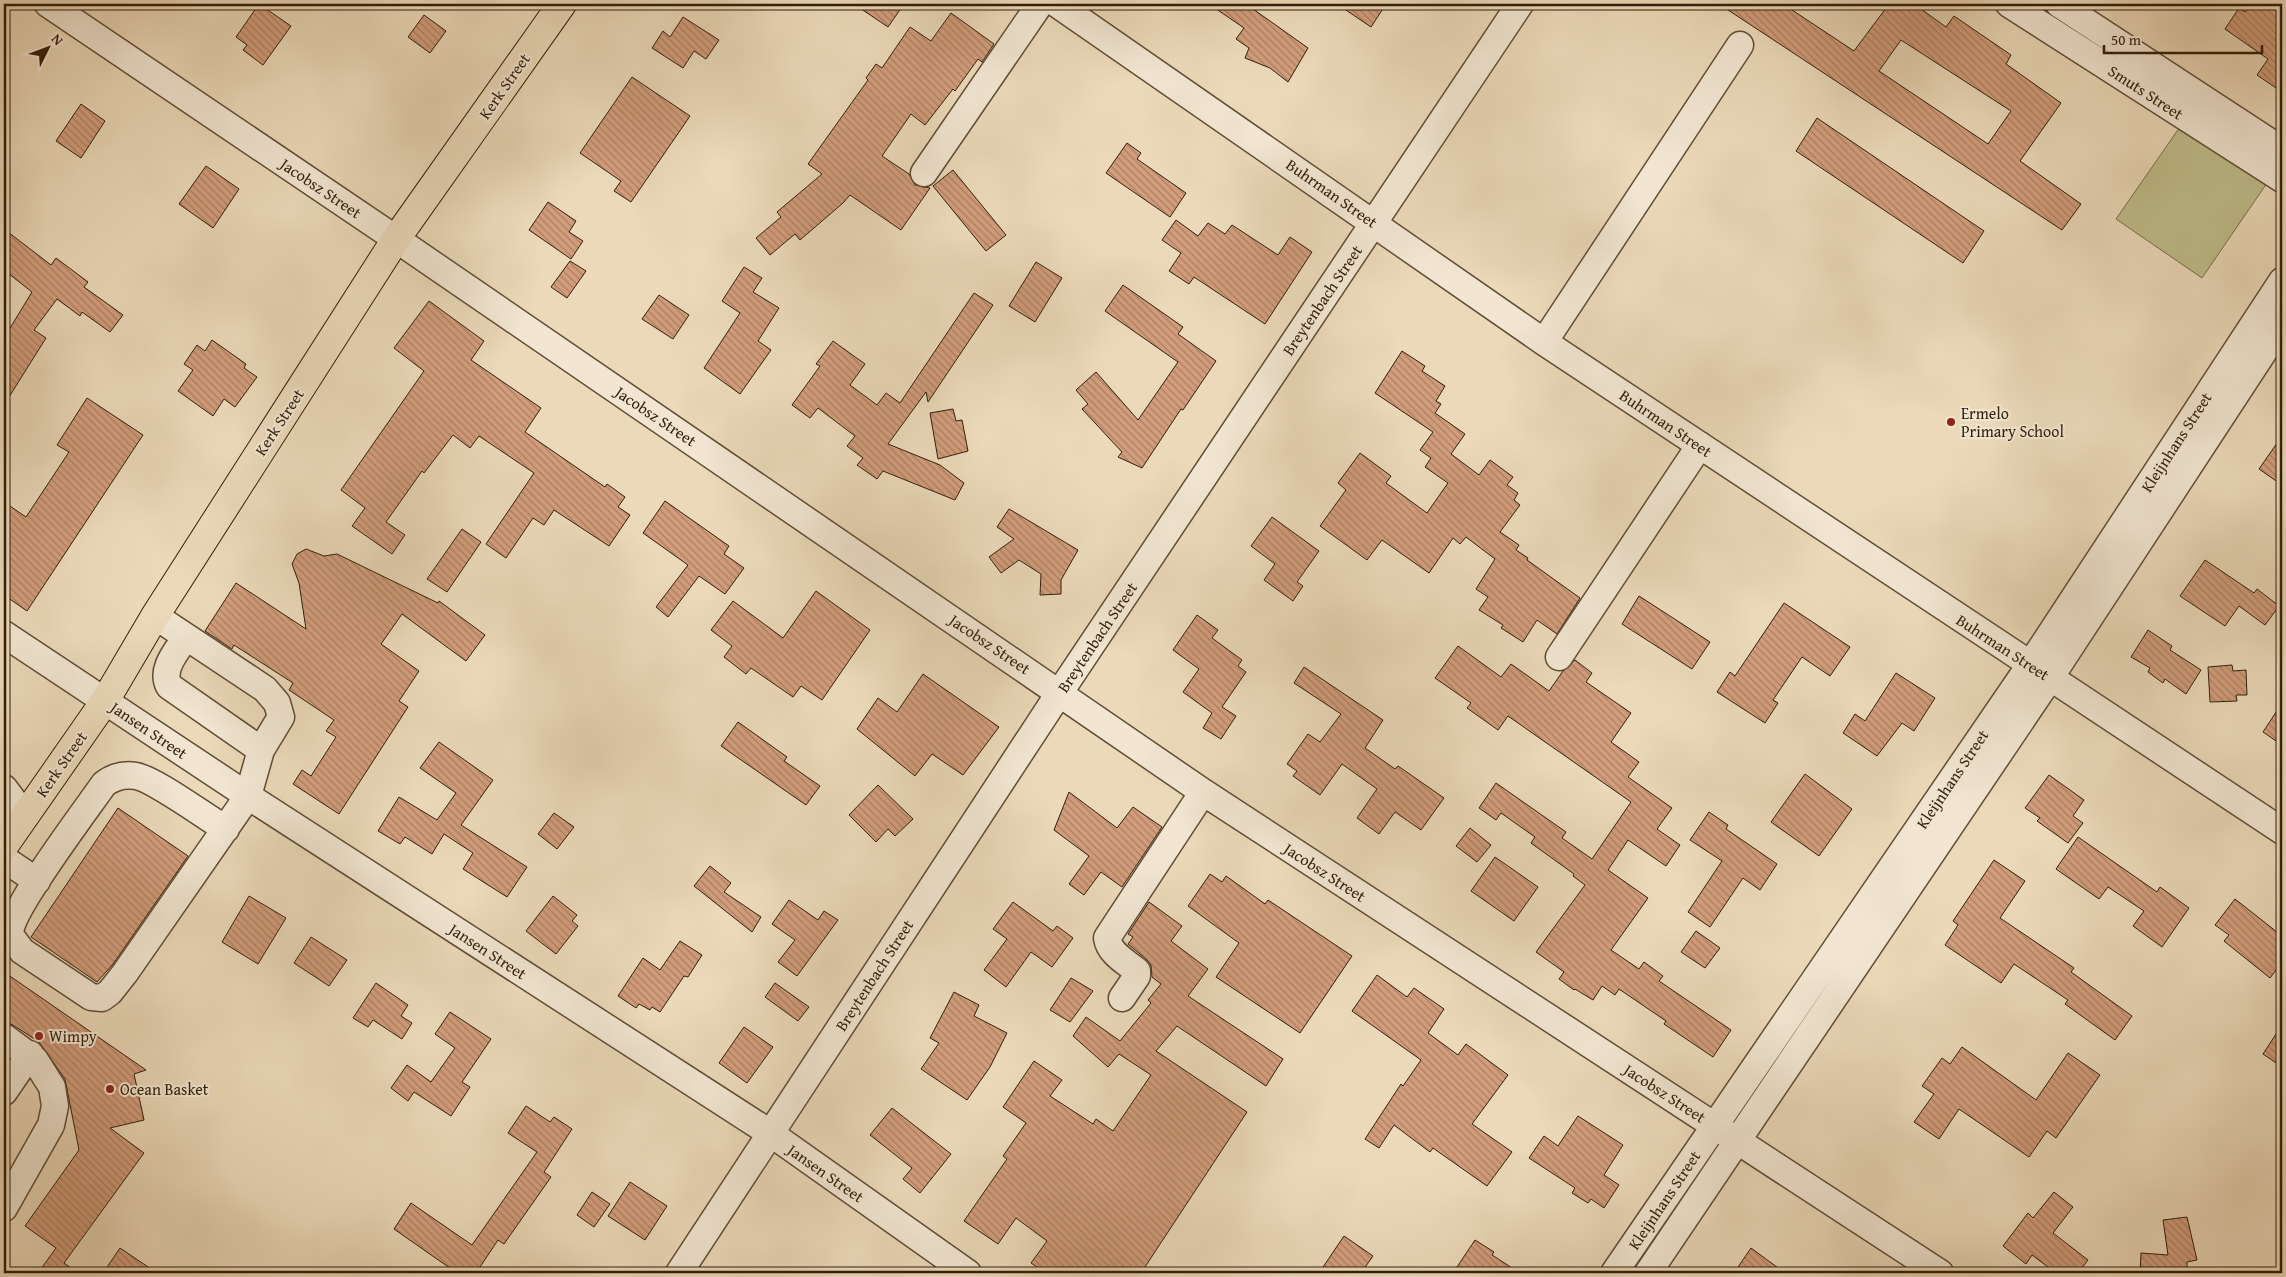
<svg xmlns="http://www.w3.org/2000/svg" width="2286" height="1277" font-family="'Gentium Book Plus',serif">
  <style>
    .grass { fill: #bfbd8a; stroke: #786e4a }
    .building { fill: url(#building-back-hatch); stroke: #311e0a; fill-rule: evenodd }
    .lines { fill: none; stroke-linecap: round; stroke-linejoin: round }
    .minor-casing { stroke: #604d36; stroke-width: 29 }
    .highway-casing { stroke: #311e0a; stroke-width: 30 }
    .minor { stroke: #f2e6d2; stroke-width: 26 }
    .highway { stroke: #ebd9b9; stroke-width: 28 }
    .poi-dot { fill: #8f2418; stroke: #f2e6d2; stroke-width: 2 }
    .labels { text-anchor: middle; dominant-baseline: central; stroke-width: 4; stroke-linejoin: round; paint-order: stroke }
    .street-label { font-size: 16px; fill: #311e0a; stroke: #f2e6d2 }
    .poi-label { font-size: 16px; fill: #311e0a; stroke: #f2e6d2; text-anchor: start }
  </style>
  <defs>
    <pattern id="building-back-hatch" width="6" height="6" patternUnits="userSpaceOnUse" patternTransform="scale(1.25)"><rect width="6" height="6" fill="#d29d7c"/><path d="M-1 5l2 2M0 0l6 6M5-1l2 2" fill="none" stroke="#ab7f64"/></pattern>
  </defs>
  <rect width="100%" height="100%" fill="#ebd9b9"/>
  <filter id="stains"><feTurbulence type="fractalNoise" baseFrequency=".004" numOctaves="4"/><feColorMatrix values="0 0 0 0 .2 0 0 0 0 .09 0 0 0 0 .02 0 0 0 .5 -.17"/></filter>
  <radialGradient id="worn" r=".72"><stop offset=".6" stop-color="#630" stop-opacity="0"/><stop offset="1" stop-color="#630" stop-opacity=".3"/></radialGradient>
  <path class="grass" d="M 2182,124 L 2267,183 L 2202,278 L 2116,219 Z"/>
  <path class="building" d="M 259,4 L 291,26 L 263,65 L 243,50 L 247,45 L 236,37 Z
    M 854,4 L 904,4 L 888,27 Z
    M 1209,4 L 1246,4 L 1308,48 L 1288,82 L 1270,68 L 1245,58 L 1249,48 L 1236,39 L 1244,28 Z
    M 1337,4 L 1386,4 L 1371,27 Z
    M 1719,4 L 1783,4 L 1854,51 L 1889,4 L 1914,4 L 1946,27 L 1954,16 L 2011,55 L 2006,64 L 2061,103 L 2020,161 L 2081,204 L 2062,230 ZM 1901,40 L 2011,111 L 1988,144 L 1879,71 Z
    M 2251,4 L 2268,4 L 2282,14 L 2282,92 L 2257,75 L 2268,59 L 2225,29 L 2239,8 L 2245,12 Z
    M 951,13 L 994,44 L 982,62 L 978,59 L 955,91 L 953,89 L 925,125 L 911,114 L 882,156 L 909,174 L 915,185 L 930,188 L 901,230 L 850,195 L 843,203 L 800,240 L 795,234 L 770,255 L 756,238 L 781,217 L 777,212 L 822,174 L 808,164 L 868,80 L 866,78 L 876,64 L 882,68 L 910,27 L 931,41 Z
    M 424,15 L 446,31 L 430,53 L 408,37 Z
    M 683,17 L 719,40 L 706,59 L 694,51 L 683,68 L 652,48 L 663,31 L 670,37 Z
    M 632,77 L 690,116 L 631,202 L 614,191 L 621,181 L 580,153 Z
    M 81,104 L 105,121 L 81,158 L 56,141 Z
    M 1817,118 L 1984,231 L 1963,263 L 1796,151 Z
    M 1127,143 L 1141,153 L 1137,159 L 1186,193 L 1170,217 L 1106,173 Z
    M 206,166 L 239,189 L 213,228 L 179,204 Z
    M 953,170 L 1006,235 L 986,251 L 933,186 Z
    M 548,202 L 576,221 L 569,232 L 583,241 L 571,259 L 529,230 Z
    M 1176,220 L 1198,236 L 1208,223 L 1225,234 L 1232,225 L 1278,255 L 1290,237 L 1312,252 L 1265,324 L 1194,277 L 1189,284 L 1169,271 L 1181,253 L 1162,240 Z
    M 4,229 L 51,265 L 56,258 L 88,282 L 84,287 L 123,315 L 110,332 L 82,312 L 80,316 L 57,299 L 34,330 L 46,338 L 4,405 L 4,338 L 32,292 L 4,270 Z
    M 570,261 L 586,271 L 567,298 L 551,287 Z
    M 1036,262 L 1062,278 L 1035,322 L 1009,306 Z
    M 744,267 L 762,278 L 753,292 L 779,308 L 758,341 L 771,350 L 740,394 L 704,368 L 740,313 L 722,301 Z
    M 1123,285 L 1183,327 L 1178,334 L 1216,361 L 1183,410 L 1181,409 L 1142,468 L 1118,457 L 1122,452 L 1082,409 L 1088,404 L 1076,390 L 1096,372 L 1138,420 L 1178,362 L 1105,311 Z
    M 974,293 L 993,305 L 928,402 L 926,392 L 888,444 L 940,465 L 964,483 L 955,500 L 883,471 L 877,479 L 857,465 L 863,458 L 847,446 L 855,436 L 818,408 L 810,418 L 792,405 L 820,366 L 816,364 L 833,341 L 865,364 L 850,385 L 877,405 L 886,393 L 900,403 Z
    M 659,295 L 689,315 L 673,339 L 642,319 Z
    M 429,301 L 484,341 L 471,360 L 541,408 L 525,432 L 605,487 L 607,484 L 625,497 L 618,507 L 630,515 L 609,546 L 554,510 L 544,525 L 533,518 L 506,558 L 486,544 L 534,473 L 479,436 L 470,448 L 453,435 L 424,473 L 422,471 L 386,522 L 405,535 L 392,554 L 352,526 L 365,508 L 341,490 L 424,371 L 394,348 Z
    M 212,340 L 246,364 L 244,368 L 257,377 L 235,407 L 224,399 L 213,416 L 178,391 L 193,370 L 184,364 L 197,345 L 205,351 Z
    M 1402,351 L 1425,366 L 1422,371 L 1445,386 L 1436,401 L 1441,404 L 1435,413 L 1465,434 L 1451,454 L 1479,475 L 1490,460 L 1513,477 L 1507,485 L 1518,493 L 1514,500 L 1520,505 L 1500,532 L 1519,545 L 1516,550 L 1528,558 L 1527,560 L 1580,598 L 1557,634 L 1537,620 L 1523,642 L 1501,628 L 1503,625 L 1479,610 L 1488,597 L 1476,589 L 1495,559 L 1466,537 L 1460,544 L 1453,538 L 1429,573 L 1382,540 L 1367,560 L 1320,526 L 1346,490 L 1338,483 L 1360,453 L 1391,476 L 1386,483 L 1427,513 L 1448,483 L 1425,467 L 1431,458 L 1420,450 L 1433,432 L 1375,393 Z
    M 87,398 L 143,435 L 27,611 L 4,595 L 4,502 L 26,517 L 69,452 L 57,445 Z
    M 953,409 L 956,421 L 962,420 L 968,451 L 938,459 L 930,413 Z
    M 2282,436 L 2282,485 L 2259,469 Z
    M 665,501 L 729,546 L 724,554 L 744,568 L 725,594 L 699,576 L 668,617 L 656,607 L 688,565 L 643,533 Z
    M 1009,509 L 1078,550 L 1061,580 L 1061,594 L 1040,595 L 1041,574 L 1019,560 L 1001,573 L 989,557 L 1014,539 L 997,527 Z
    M 1272,517 L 1319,551 L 1297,582 L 1303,586 L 1293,601 L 1264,580 L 1275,564 L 1251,546 Z
    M 462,529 L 481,542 L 447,592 L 427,579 Z
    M 306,549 L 324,556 L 337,554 L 438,603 L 439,601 L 485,635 L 466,661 L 402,614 L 381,644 L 419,671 L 399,701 L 408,707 L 339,814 L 293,784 L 302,770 L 311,776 L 336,737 L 326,731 L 334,720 L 289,690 L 293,683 L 234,645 L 232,649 L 205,631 L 236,583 L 306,629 L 299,583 L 292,564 L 297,554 Z
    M 2205,560 L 2254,593 L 2257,589 L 2279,606 L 2265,625 L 2239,606 L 2225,626 L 2180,596 Z
    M 816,591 L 870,630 L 822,700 L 801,686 L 793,697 L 751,668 L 746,674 L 724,657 L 732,646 L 711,630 L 733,601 L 783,638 Z
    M 1639,596 L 1710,642 L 1692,669 L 1622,624 Z
    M 1784,603 L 1850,647 L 1830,676 L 1802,657 L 1773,700 L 1778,703 L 1765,723 L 1717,692 L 1730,672 L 1735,676 Z
    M 1197,615 L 1218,630 L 1212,638 L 1242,660 L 1238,666 L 1246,672 L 1222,707 L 1236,716 L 1221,739 L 1203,728 L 1212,713 L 1183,692 L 1199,669 L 1173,650 Z
    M 2148,630 L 2172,646 L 2170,650 L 2201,670 L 2186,694 L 2165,679 L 2163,683 L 2148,672 L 2150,668 L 2131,657 Z
    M 1458,646 L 1501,677 L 1511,664 L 1549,691 L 1563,671 L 1575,660 L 1592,673 L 1586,682 L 1631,713 L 1611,742 L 1639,762 L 1628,777 L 1672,808 L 1657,829 L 1680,845 L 1666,866 L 1628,840 L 1608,870 L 1648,898 L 1611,950 L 1639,969 L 1644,962 L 1663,976 L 1659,981 L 1731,1030 L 1713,1057 L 1664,1024 L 1666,1021 L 1619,989 L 1615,995 L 1602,986 L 1593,1000 L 1575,989 L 1574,990 L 1559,979 L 1564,972 L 1536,952 L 1585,885 L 1573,876 L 1574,874 L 1531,843 L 1535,837 L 1501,813 L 1496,820 L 1479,808 L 1496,783 L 1566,832 L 1562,838 L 1592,859 L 1631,802 L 1508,716 L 1498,730 L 1467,708 L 1471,703 L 1435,678 Z
    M 2232,665 L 2233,671 L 2246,670 L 2247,695 L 2236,695 L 2237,701 L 2210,702 L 2208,667 Z
    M 1304,667 L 1383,720 L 1365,748 L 1395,769 L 1398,766 L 1444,798 L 1421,830 L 1395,812 L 1379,834 L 1357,818 L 1377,789 L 1342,764 L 1320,795 L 1293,776 L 1297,771 L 1287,764 L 1308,734 L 1320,742 L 1341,714 L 1294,683 Z
    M 1896,673 L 1935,698 L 1914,731 L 1902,723 L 1877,756 L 1843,733 L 1855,714 L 1865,721 Z
    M 923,674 L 999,727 L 963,775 L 932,754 L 915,776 L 857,729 L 878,698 L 897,712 Z
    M 2282,703 L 2282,745 L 2263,732 Z
    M 738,722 L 787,757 L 784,761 L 820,786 L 806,805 L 721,746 Z
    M 439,742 L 493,780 L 461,825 L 527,867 L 507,897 L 463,869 L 473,853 L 444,834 L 432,854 L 405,837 L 400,844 L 378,831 L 399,797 L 437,820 L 456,793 L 420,768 Z
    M 1805,774 L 1852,809 L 1819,856 L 1771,822 Z
    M 2049,775 L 2084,800 L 2073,816 L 2083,823 L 2068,843 L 2037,821 L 2040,818 L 2025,808 Z
    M 878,785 L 913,819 L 895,836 L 888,829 L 876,842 L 849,815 Z
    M 1069,792 L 1117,828 L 1133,807 L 1162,827 L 1122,887 L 1101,872 L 1084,895 L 1069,884 L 1089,856 L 1054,830 Z
    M 118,808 L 188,856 L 113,964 L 97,982 L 31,937 Z
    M 1709,812 L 1728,825 L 1726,829 L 1777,864 L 1760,890 L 1743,878 L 1710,927 L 1688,912 L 1722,861 L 1690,840 Z
    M 554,813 L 574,827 L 557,849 L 538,834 Z
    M 1470,828 L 1491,845 L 1477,862 L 1456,846 Z
    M 2078,837 L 2157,892 L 2160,887 L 2189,908 L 2162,947 L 2133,926 L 2144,911 L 2108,887 L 2099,899 L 2056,869 Z
    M 1495,857 L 1538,887 L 1514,921 L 1471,891 Z
    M 1994,860 L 2025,881 L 2000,918 L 2074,968 L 2071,972 L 2132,1016 L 2115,1040 L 2065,1004 L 2068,1000 L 2014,964 L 2001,983 L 1945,945 L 1958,925 L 1953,921 Z
    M 710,866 L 731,883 L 724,892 L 761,917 L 752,932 L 694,886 Z
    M 1210,874 L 1222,882 L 1226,876 L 1265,904 L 1268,900 L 1352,956 L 1300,1033 L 1216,977 L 1239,943 L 1188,906 Z
    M 249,896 L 286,918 L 258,964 L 222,942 Z
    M 553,896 L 577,915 L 572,921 L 578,926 L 556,954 L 526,931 Z
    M 2235,899 L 2282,936 L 2282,962 L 2270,978 L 2224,941 L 2229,935 L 2215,925 Z
    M 789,900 L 818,920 L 824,911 L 838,920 L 797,976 L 778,962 L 795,940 L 772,924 Z
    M 1013,902 L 1053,931 L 1057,926 L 1073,938 L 1052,967 L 1031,952 L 1006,987 L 984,970 L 1007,939 L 993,929 Z
    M 1149,902 L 1182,926 L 1171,941 L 1208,969 L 1188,996 L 1283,1059 L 1266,1086 L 1177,1026 L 1156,1051 L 1247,1112 L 1141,1273 L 1046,1273 L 1031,1263 L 1047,1241 L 1016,1218 L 998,1244 L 964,1221 L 1007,1159 L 1003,1156 L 1026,1123 L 1003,1107 L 1034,1061 L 1062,1080 L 1050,1096 L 1093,1124 L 1096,1119 L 1113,1131 L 1151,1075 L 1119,1054 L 1108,1067 L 1073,1036 L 1086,1017 L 1120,1041 L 1151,1003 L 1148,1000 L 1161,984 L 1152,977 L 1151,965 L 1146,959 L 1128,944 L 1133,937 L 1128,934 Z
    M 1696,931 L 1720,948 L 1705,968 L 1681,952 Z
    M 311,937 L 347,960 L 329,986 L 294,963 Z
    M 680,941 L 702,955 L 688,977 L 684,976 L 660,1012 L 652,1007 L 650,1010 L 639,1004 L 636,1008 L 618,996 L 643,958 L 660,970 Z
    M 4,972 L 146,1070 L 134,1074 L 144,1120 L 110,1128 L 144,1153 L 64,1263 L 78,1273 L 38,1273 L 56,1248 L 25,1226 L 79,1150 L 65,1079 L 39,1042 L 13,1025 L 4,1022 Z
    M 1377,975 L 1407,997 L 1414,988 L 1444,1009 L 1428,1033 L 1458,1055 L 1466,1044 L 1508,1075 L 1472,1124 L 1512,1152 L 1487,1186 L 1433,1148 L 1430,1152 L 1394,1125 L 1379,1148 L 1365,1139 L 1401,1084 L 1403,1086 L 1421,1060 L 1352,1011 Z
    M 1071,978 L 1093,991 L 1070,1022 L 1050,1010 Z
    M 376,983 L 408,1005 L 401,1016 L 412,1023 L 402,1039 L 373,1020 L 368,1027 L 353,1018 Z
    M 775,983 L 809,1007 L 798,1021 L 765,997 Z
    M 954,992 L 979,1005 L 974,1016 L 1007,1033 L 990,1067 L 967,1100 L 921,1069 L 939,1043 L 930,1038 Z
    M 450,1012 L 491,1039 L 462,1082 L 470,1087 L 451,1116 L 414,1092 L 408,1101 L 391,1088 L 407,1065 L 431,1082 L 455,1048 L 435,1034 Z
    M 2282,1025 L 2282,1067 L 2263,1054 Z
    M 744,1027 L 773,1047 L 747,1083 L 719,1063 Z
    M 1962,1047 L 2036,1100 L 2068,1053 L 2100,1075 L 2056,1138 L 2047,1131 L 2029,1157 L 1959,1109 L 1939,1139 L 1914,1122 L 1934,1094 L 1922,1086 L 1942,1058 L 1950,1064 Z
    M 526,1106 L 550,1122 L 554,1117 L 572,1129 L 544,1172 L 551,1177 L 504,1244 L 498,1240 L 476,1273 L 457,1273 L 394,1229 L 411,1203 L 472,1245 L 537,1152 L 508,1133 Z
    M 892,1108 L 951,1154 L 920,1193 L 903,1179 L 912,1168 L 870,1135 Z
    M 1578,1116 L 1623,1145 L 1604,1175 L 1619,1185 L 1604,1208 L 1591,1199 L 1588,1203 L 1572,1193 L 1575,1188 L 1529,1158 L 1544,1136 L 1558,1146 Z
    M 630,1182 L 667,1206 L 645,1240 L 608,1216 Z
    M 592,1192 L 610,1204 L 594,1227 L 577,1215 Z
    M 2054,1192 L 2073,1207 L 2053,1233 L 2088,1260 L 2078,1273 L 2056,1273 L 2032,1255 L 2026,1264 L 2003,1246 L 2028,1213 L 2033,1218 Z
    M 2187,1217 L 2197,1260 L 2187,1262 L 2187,1273 L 2140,1273 L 2141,1253 L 2168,1255 L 2163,1220 Z
    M 1344,1236 L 1373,1256 L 1361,1273 L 1319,1273 Z
    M 1475,1240 L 1494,1252 L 1492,1255 L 1520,1273 L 1453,1273 Z
    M 120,1248 L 157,1273 L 103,1273 Z
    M 1751,1248 L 1785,1273 L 1734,1273 Z"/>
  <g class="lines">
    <g class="minor-casing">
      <path id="minor" d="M 48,4 L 396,239 L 1203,792 L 1940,1273
        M 1057,4 L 1544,342 L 2282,831
        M 2009,4 L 2282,179
        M 2059,4 L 2282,150
        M 924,173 L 1040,4
        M 1544,342 L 1740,45
        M 155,616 L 265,689 L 277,703 L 281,717 L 261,750 L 248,796 L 125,973 L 110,992 L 102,998 L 91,997 L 22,951 L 10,935 C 9,911 86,810 104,784 C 113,777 124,774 136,776 C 154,779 207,818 226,829
        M 4,634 L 248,796 L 770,1133 L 968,1273
        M 186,637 C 177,651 160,669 169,686 L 261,750
        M 1559,657 L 1700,445
        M 4,788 L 25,816
        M 4,859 L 37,881
        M 1122,998 L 1137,976 L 1137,971 C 1126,962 1109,953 1107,938 L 1203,792
        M 4,1037 L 35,1060 L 52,1087 L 55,1106 L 51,1125 L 4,1208
        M 4,1092 L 30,1054
        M 679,1273 L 1060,692 L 1520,4
        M 1614,1273 L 2030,665 L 2282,281
        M 1648,1273 L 2050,678 L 2282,324"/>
    </g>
    <g class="highway-casing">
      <path id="highway" d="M 4,846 L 105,701 L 155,616 L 396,239 L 562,4"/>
    </g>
    <use href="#minor" class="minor"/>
    <use href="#highway" class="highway"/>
  </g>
  <g class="poi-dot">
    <circle cx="1951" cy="422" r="5"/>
    <circle cx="39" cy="1036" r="5"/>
    <circle cx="110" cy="1089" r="5"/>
  </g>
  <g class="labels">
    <g class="street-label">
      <text transform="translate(504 86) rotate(-55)">Kerk Street</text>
      <text transform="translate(2146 92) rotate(33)">Smuts Street</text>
      <text transform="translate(321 188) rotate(34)">Jacobsz Street</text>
      <text transform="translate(1332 193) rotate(35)">Buhrman Street</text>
      <text transform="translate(1322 300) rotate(-56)">Breytenbach Street</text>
      <text transform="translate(656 416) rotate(34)">Jacobsz Street</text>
      <text transform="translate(279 422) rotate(-57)">Kerk Street</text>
      <text transform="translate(1666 423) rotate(34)">Buhrman Street</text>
      <text transform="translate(2176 442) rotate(-57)">Kleijnhans Street</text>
      <text transform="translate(1097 637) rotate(-56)">Breytenbach Street</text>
      <text transform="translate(990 644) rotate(34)">Jacobsz Street</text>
      <text transform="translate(2003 647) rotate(33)">Buhrman Street</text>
      <text transform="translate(149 730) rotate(34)">Jansen Street</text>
      <text transform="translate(61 764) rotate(-55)">Kerk Street</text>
      <text transform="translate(1952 779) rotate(-56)">Kleijnhans Street</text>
      <text transform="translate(1325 872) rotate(33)">Jacobsz Street</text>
      <text transform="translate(488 951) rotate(33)">Jansen Street</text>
      <text transform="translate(874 975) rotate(-57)">Breytenbach Street</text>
      <text transform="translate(1665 1093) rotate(33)">Jacobsz Street</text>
      <text transform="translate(826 1173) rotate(35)">Jansen Street</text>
      <text transform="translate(1664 1200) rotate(-56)">Kleijnhans Street</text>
    </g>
    <g class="poi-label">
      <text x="1961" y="413">Ermelo<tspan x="1961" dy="18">Primary School</tspan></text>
      <text x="49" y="1036">Wimpy</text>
      <text x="120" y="1089">Ocean Basket</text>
    </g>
  </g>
  <rect width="2286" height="1277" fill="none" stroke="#ebd9b9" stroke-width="20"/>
  <rect x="5" y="5" width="2276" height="1267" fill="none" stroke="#311e0a" stroke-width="2.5"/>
  <rect x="10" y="10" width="2266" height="1257" fill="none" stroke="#311e0a"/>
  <g transform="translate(48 48) rotate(48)" stroke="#f2e6d2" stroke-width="4" paint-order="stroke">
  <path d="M0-4L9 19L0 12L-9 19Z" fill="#311e0a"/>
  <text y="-8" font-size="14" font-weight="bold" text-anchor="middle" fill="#311e0a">N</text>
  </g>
  <path d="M2104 45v8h158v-8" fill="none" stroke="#311e0a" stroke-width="2.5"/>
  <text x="2111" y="45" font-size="15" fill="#311e0a" stroke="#f2e6d2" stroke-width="4" paint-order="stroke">50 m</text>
  <rect width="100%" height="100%" filter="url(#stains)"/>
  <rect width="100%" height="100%" fill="url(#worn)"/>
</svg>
